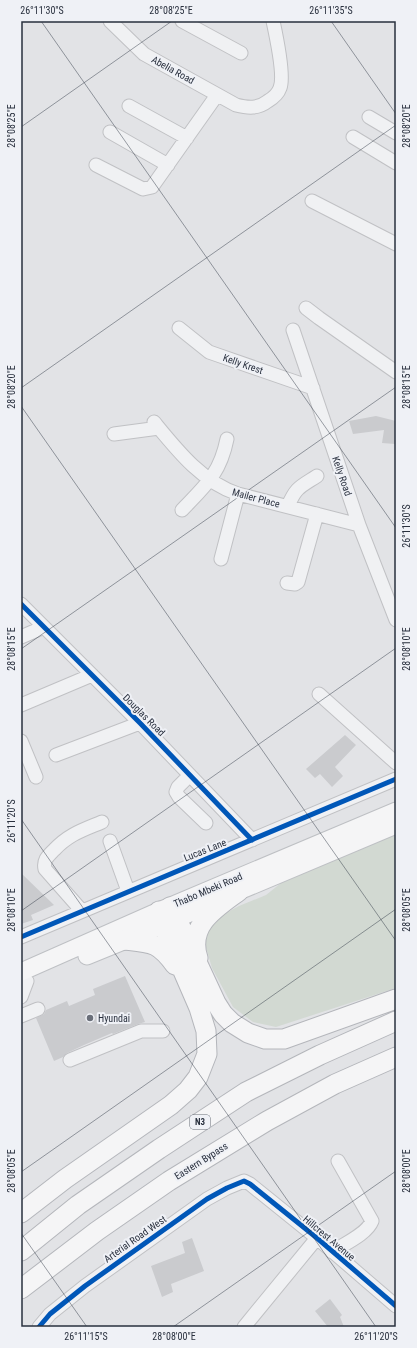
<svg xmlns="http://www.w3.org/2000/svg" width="417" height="1348" font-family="'Roboto Condensed',sans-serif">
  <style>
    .green { fill: #d2d9d2 }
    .building { fill: #cacbce }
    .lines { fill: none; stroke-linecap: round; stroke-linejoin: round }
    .minor-casing { stroke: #c0c1c4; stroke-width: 15 }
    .major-casing { stroke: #bec0c4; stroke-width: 19 }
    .highway-casing { stroke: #b4b6bb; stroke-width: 21 }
    .minor { stroke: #f0f1f3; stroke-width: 13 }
    .major { stroke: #f5f5f6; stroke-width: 17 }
    .highway { stroke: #f5f5f6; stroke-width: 19 }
    .cycleway-casing { stroke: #eff1f6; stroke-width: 8 }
    .cycleway { stroke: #0057b8; stroke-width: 5 }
    .ticks { fill: none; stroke: #29303e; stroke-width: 1; stroke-opacity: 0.45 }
    .poi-dot { fill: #6a6f79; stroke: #eff1f6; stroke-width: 1.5 }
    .labels { text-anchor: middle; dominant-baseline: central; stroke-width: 4; stroke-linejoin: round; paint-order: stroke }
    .shield { fill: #eff1f6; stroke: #646a75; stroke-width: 1 }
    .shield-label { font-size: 9px; font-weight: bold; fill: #29303e }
    .street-label { font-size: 10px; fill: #29303e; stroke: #eff1f6 }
    .poi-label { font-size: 10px; fill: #29303e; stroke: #eff1f6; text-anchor: start }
    .neatline { fill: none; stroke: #29303e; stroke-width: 1.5 }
    .ticks-label { font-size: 10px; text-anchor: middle; fill: #29303e }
  </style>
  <rect width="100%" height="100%" fill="#e2e3e6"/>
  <path class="green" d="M 393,835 L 396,835 L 396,988 L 276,1027 L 253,1022 L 233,1007 L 212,968 L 203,937 L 211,921 L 239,906 L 266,895 L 281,883 Z"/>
  <path class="building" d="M 376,416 L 396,421 L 395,444 L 382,443 L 384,430 L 353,434 L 349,421 Z
    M 345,735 L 356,745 L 335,767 L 343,776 L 332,787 L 320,774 L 315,778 L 306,769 Z
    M 21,873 L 54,905 L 31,915 L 33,920 L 21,924 Z
    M 125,976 L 145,1022 L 138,1024 L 113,1034 L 112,1033 L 84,1045 L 67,1053 L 63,1057 L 54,1061 L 36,1018 L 44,1014 L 46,1010 L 67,1001 L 69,1006 L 95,995 L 93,989 Z
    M 192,1238 L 204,1271 L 171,1284 L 173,1292 L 162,1297 L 151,1266 L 185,1253 L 182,1242 Z
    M 330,1299 L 342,1315 L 340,1317 L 344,1327 L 328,1327 L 315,1311 Z"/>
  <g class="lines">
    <g class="minor-casing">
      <path id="minor" d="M 110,21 L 144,54 L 236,105 C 248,108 258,109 268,101 C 273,98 278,94 280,88 C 285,76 276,35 273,21
        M 182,21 L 241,53
        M 129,106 L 187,138
        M 369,117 L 396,133
        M 110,132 L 168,165
        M 353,137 L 396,163
        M 96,165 L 143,189 L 152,187 L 217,95
        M 312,201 L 396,244
        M 306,308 L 319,318 L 396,372
        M 179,328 L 209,352 L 313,388
        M 293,330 L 359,525 L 396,620
        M 154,422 C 177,450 202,482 238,494 L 359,525
        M 114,434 L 159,428
        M 288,506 C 296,487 300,487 317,476
        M 182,510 C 205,486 220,474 227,439
        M 221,559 L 238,494
        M 287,583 L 295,584 L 298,582 L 317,514
        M 21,604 L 140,723 L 252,840
        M 21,637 L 44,627
        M 319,694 L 396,763
        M 21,705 L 92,675
        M 21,741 L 36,777
        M 56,755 L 140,723
        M 190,775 L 178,787 L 176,792 L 179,797 L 206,823
        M 110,841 L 128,891
        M 82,911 L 45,869 C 43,860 48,856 54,850 C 69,834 83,830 102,822
        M 21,937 L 396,779
        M 21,997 L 27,981
        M 21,1016 L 38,1009
        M 70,1060 L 141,1031 L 163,1031
        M 332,1252 C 344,1244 367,1234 372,1221 L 338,1161
        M 39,1327 L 50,1314 L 85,1286 L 207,1199 L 227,1188 L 244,1181 L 250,1184 L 317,1238 L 396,1306
        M 244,1327 L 317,1238"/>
    </g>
    <g class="major-casing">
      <path id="major" d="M 87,956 L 163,925 L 239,891 L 396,825
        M 21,972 L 159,911 L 396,811"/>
    </g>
    <g class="highway-casing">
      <path id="highway" d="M 170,907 L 177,919 L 216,1003 L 223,1014 L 232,1023 L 248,1033 L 265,1039 L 284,1039 L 396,999
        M 124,940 C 152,943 158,942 175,965
        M 198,958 C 187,925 216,908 239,891
        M 21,1213 L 65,1179 L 171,1105 L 188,1090 L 198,1077 L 207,1054 L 206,1031 L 199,1008 L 163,925 L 159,911
        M 21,1251 L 78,1205 L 159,1149 L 246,1092 L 320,1055 L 396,1021
        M 21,1289 L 97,1231 L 169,1181 L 267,1121 L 335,1084 L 396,1057"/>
    </g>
    <use href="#minor" class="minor"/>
    <use href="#major" class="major"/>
    <use href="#highway" class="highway"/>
    <g class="cycleway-casing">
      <path id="cycleway" d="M 21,604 L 140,723 L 252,840
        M 21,937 L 396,779
        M 39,1327 L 50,1314 L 85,1286 L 207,1199 L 227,1188 L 244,1181 L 250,1184 L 317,1238 L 396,1306"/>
    </g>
    <use href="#cycleway" class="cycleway"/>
  </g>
  <path class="ticks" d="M 41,21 L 396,528M 331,21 L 396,114M 21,127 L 172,21M 21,388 L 396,125M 21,406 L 396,941M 21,649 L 396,387M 21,819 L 376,1327M 21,911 L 396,648M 21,1172 L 396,909M 21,1233 L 87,1327M 173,1327 L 396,1171"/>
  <circle class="poi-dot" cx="90" cy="1018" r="4"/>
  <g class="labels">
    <rect class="shield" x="190" y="1115" width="20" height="14" rx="3"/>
    <g class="shield-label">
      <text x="200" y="1122">N3</text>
    </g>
    <g class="street-label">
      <text transform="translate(173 70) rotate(29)">Abelia Road</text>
      <text transform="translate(243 364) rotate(19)">Kelly Krest</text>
      <text transform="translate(342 476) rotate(71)">Kelly Road</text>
      <text transform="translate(256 498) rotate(15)">Mailer Place</text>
      <text transform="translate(144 715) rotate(45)">Douglas Road</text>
      <text transform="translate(205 850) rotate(-22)">Lucas Lane</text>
      <text transform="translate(208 890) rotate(-23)">Thabo Mbeki Road</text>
      <text transform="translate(201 1161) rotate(-32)">Eastern Bypass</text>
      <text transform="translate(329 1238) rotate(40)">Hillcrest Avenue</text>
      <text transform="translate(135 1239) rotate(-35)">Arterial Road West</text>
    </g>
    <g class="poi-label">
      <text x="98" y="1018">Hyundai</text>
    </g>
  </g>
  <rect width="417" height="1348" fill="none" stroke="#eff1f6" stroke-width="44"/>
  <rect x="22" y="22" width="373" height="1304" class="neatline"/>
  <g class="ticks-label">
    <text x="42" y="14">26°11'30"S</text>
    <text x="171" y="14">28°08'25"E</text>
    <text x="331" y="14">26°11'35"S</text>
    <text transform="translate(11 126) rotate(-90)" y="4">28°08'25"E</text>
    <text transform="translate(406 126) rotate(-90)" y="4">28°08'20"E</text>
    <text transform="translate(11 387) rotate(-90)" y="4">28°08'20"E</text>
    <text transform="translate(406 387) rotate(-90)" y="4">28°08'15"E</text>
    <text transform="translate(406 526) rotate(-90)" y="4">26°11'30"S</text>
    <text transform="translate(11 649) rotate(-90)" y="4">28°08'15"E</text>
    <text transform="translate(406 649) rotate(-90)" y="4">28°08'10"E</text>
    <text transform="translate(11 821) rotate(-90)" y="4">26°11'20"S</text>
    <text transform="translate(11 910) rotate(-90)" y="4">28°08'10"E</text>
    <text transform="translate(406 910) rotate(-90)" y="4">28°08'05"E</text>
    <text transform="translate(11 1171) rotate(-90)" y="4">28°08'05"E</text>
    <text transform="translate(406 1171) rotate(-90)" y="4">28°08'00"E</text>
    <text x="86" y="1340">26°11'15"S</text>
    <text x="174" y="1340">28°08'00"E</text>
    <text x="376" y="1340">26°11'20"S</text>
  </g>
</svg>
